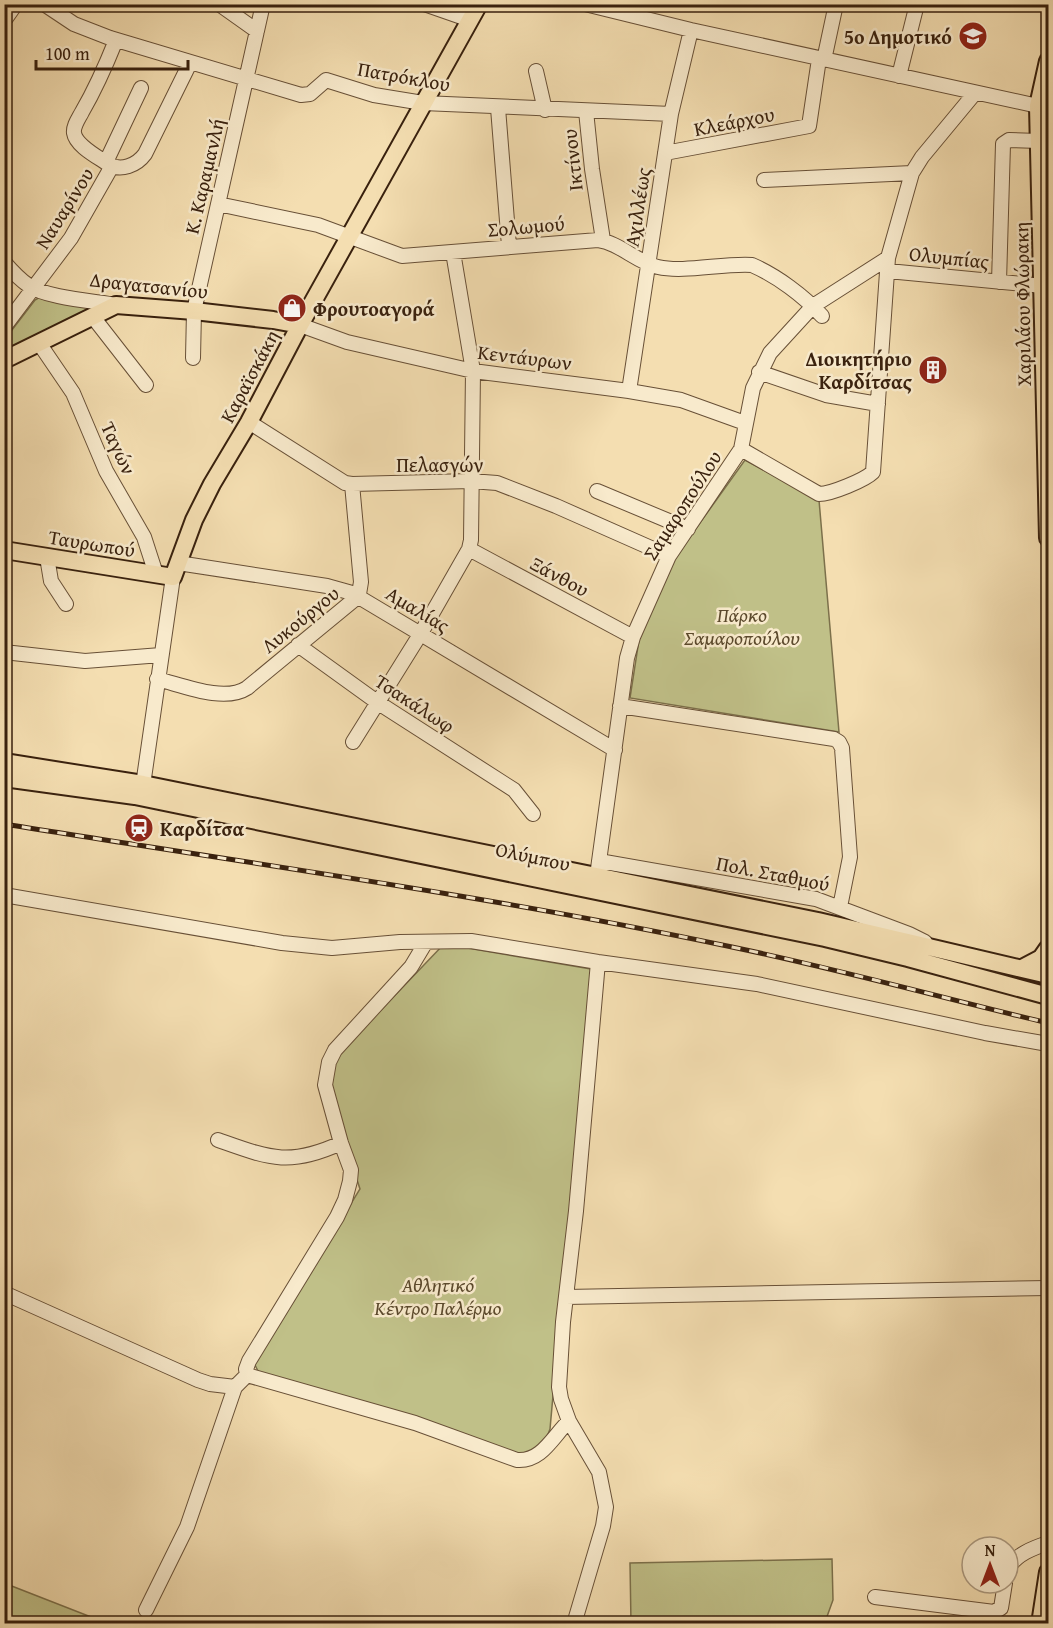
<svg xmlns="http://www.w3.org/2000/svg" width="1053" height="1628" font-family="'Gentium Book Plus',serif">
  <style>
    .green { fill: #c0c088; stroke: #7c704b; stroke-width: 1.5 }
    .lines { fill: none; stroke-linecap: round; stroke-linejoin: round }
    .minor-casing { stroke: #685037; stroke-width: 16 }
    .major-casing { stroke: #39210e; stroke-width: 20 }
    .minor { stroke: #f8eacc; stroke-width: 14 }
    .major { stroke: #f4deb1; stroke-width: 16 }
    .rail-casing { stroke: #39210e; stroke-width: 5 }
    .rail { stroke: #f8eacc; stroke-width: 3; stroke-dasharray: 9; stroke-linecap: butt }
    .labels { text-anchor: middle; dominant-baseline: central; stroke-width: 5; stroke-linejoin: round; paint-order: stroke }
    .poi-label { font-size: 20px; font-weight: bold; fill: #39210e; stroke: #f8eacc; text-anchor: end }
    .street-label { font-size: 20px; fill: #39210e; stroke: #f8eacc }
    .park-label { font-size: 20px; font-style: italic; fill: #5b492c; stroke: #f8eacc }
  </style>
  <rect width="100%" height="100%" fill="#f4deb1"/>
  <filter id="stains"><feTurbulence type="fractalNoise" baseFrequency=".00333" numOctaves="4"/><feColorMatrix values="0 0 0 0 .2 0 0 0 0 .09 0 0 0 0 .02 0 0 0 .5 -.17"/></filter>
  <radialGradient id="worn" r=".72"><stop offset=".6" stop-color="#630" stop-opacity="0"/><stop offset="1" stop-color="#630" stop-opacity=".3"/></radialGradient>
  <path class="green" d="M 40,297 L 86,303 L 93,310 L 5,356 L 5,339 L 35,300 Z
    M 745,460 L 819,500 L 839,732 L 630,698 L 639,640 L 674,559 Z
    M 444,944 L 591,969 L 550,1429 L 545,1442 L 524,1456 L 259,1373 L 255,1365 L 255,1360 L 360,1189 L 328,1091 L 334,1059 Z
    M 832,1559 L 833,1600 L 825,1622 L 821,1623 L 631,1623 L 630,1563 Z
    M 4,1583 L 91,1617 L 121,1623 L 5,1623 Z"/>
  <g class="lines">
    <g class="minor-casing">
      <path id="minor" d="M 44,4 L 74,24 L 110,38 L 301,95 L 310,94 L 326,80 L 374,95 L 423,103 L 671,114
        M 219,4 L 257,31
        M 424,4 L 470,20
        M 585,4 L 691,30 L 1038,106
        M 4,21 L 16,4
        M 116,40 C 106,65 96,88 82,112 C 79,118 73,126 74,133 C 76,146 98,157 108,164 C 121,172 137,165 145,154 L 190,63
        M 824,60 L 836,4
        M 536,71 L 545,110
        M 899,76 L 917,4
        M 498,108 L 509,246
        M 586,111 L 592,169 L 603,240
        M 665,153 L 809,126 L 819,59
        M 106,162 L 141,88
        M 764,180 L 912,173
        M 218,204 L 318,225 L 402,256 L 598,240 C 620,243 636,262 658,267 C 684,273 723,263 752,265 C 777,276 804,296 822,316
        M 4,262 C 11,270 19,279 28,285 C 46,298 93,301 116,305
        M 888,271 L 1043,286
        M 999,282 L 1003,144 L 1009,140 L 1039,141
        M 93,317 L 146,385
        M 300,325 L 347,342 L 473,371 L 629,391 L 681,400 L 745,423
        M 4,327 L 71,238 L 112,166
        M 39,343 L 73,393 L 106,471 L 144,537 L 156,574
        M 193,358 L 194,311 L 263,4
        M 759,372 L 826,395 L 878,404
        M 629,391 L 671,114 L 691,30
        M 249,422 L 345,483 L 352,484 L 471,481 L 497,483 L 556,506 L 669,556
        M 741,449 L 819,494 C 831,494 865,480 873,472 L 888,258 L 912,173 L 922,157 L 975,93
        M 597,491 L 688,529
        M 469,549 L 633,637
        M 47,557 L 51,581 L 66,604
        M 178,563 L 327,586 L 352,593 L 615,750
        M 298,645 L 377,702 L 514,790 L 533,814
        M 4,652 L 85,661 L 161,655
        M 157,679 C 182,685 224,703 247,688 L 355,599 L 359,594 L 361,582 L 352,484
        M 620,706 L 834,739 L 839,742 L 842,748 L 850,857 L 840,907
        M 353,742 L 421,633 L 469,549 L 471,540 L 473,371 L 453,252
        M 142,792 L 173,577
        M 599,861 L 816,899 L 909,934 L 925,942
        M 597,876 L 627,658 L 633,637 L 669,556 L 741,449 L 753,388 L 770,353 L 813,306 L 888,258
        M 4,895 L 282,943 L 332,948 L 400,942 L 471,941 L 598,962 L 757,984 L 985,1033 L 1048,1044
        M 218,1140 C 269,1158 289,1167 341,1143
        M 4,1293 L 198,1380 L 210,1384 L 235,1387 L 247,1375 L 246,1369 L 249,1361 L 337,1217 L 345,1200 L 350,1181 L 351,1170 L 341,1143 L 325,1085 L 329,1062 L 335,1050 L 411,967 L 426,942
        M 566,1297 L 1048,1288
        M 247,1375 L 415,1423 L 517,1460 C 542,1462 553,1436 569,1421
        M 1008,1568 C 1017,1554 1033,1548 1048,1543
        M 875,1597 L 994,1612 L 1001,1608 L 1005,1583
        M 146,1610 L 187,1527 L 235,1387
        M 574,1624 L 603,1526 L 606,1507 L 599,1472 L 569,1421 L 561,1399 L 559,1387 L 563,1322 L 576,1211 L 598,962"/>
    </g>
    <g class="major-casing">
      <path id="major" d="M 1048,61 L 1038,106 L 1048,538
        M 4,360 L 116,305 L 194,311 L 273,320 L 300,325
        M 4,550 L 173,577 L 194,520 L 212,484 L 249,422 L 300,325 L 479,4
        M 4,762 L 143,784 L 818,921 L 1048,975
        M 4,778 L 135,796 L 825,938 L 908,958 L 1048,996
        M 1022,968 L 1041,958 L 1048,948
        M 1040,1624 L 1048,1572"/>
    </g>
    <use href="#minor" class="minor"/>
    <use href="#major" class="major"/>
    <g class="rail-casing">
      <path id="rail" d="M 4,824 C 247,863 491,896 732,947 C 838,969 943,998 1048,1023"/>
    </g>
    <use href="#rail" class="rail"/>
  </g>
  <defs>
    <g id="school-disc" transform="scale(1.5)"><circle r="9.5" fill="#8f2418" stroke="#f8eacc"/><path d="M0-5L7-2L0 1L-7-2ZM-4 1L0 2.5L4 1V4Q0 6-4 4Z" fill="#fff"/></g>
    <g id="shop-disc" transform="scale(1.5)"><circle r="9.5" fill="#8f2418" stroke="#f8eacc"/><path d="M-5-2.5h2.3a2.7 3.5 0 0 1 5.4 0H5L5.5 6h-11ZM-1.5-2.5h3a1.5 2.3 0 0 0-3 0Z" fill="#fff"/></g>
    <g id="building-disc" transform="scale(1.5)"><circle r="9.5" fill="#8f2418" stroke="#f8eacc"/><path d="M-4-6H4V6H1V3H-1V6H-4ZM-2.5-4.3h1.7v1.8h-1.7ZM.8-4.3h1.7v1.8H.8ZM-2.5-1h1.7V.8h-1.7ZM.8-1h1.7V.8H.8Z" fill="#fff"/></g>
    <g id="station-disc" transform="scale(1.5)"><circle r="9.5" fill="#8f2418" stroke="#f8eacc"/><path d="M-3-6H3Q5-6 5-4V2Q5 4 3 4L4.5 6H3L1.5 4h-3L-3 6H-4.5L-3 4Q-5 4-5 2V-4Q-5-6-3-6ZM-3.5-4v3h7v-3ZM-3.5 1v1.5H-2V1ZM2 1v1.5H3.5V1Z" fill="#fff"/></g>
  </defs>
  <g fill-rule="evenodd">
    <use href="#school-disc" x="973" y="36"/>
    <use href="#shop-disc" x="292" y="308"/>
    <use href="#building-disc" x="933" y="370"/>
    <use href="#station-disc" x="139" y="828"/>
  </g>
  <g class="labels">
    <g class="poi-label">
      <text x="952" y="36">5ο Δημοτικό</text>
      <text x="313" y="308" text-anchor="start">Φρουτοαγορά</text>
      <text x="912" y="358">Διοικητήριο<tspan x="912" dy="23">Καρδίτσας</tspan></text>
      <text x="160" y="828" text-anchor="start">Καρδίτσα</text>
    </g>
    <g class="street-label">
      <text transform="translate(404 76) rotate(10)">Πατρόκλου</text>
      <text transform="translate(734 121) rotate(-11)">Κλεάρχου</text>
      <text transform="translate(572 160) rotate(-96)">Ικτίνου</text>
      <text transform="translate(204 176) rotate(-77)">Κ. Καραμανλή</text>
      <text transform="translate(637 207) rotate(-81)">Αχιλλέως</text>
      <text transform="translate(64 208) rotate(-58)">Ναυαρίνου</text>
      <text transform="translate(526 226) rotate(-5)">Σολωμού</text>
      <text transform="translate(949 257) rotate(6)">Ολυμπίας</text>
      <text transform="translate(149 285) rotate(6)">Δραγατσανίου</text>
      <text transform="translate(1022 304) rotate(-91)">Χαριλάου Φλώρακη</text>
      <text transform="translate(525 357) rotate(7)">Κεντάυρων</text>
      <text transform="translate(249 376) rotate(-62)">Καραϊσκάκη</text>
      <text transform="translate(119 448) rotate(65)">Ταγών</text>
      <text x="440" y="464">Πελασγών</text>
      <text transform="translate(682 505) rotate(-57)">Σαμαροπούλου</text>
      <text transform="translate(92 543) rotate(9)">Ταυρωπού</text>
      <text transform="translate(560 576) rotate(28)">Ξάνθου</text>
      <text transform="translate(418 609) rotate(31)">Αμαλίας</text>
      <text transform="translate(300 619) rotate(-39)">Λυκούργου</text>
      <text transform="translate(415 703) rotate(33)">Τσακάλωφ</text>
      <text transform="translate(533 856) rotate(12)">Ολύμπου</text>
      <text transform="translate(773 873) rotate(11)">Πολ. Σταθμού</text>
    </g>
    <g class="park-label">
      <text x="742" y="614">Πάρκο<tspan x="742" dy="23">Σαμαροπούλου</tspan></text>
      <text x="438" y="1284">Αθλητικό<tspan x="438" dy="23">Κέντρο Παλέρμο</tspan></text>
    </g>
  </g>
  <rect width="1053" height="1628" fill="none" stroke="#f4deb1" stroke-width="24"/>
  <rect x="6" y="6" width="1041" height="1616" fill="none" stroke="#39210e" stroke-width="3"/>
  <rect x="12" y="12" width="1029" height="1604" fill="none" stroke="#39210e" stroke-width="1.5"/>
  <g transform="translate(990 1565)"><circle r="28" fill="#f8eacc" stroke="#ac9a80" stroke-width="1.5"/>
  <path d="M0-4.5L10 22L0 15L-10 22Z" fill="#8f2418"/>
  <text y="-9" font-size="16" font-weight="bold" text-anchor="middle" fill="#39210e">N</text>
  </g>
  <path d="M36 60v9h152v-9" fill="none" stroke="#39210e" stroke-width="3"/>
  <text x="45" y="60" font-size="18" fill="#39210e" stroke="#f8eacc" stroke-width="4.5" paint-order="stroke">100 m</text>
  <rect width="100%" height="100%" filter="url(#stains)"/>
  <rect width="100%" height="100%" fill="url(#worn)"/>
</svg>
